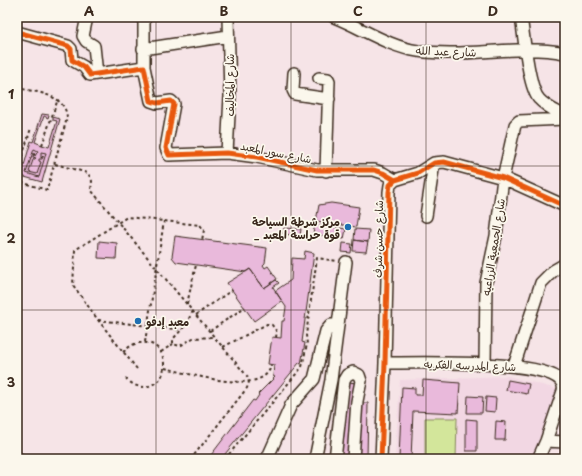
<svg xmlns="http://www.w3.org/2000/svg" width="582" height="476" font-family="'Playpen Sans','Playpen Sans Arabic',sans-serif">
  <style>
    .built { fill: #f2d7e3 }
    .green { fill: #d3e69b; stroke: #87885c }
    .building { fill: #e9b9db; stroke: #3b2a1e }
    .lines { fill: none; stroke-linecap: round; stroke-linejoin: round }
    .minor-casing { stroke: #3b2a1e; stroke-width: 14 }
    .path { stroke: #3b2a1e; stroke-width: 2; stroke-dasharray: 3 3; stroke-linecap: butt }
    .minor { stroke: #fbf7ec; stroke-width: 11 }
    .cycleway-casing { stroke: #fbf7ec; stroke-width: 8 }
    .cycleway { stroke: #e8590c; stroke-width: 5 }
    .grid { fill: none; stroke: #3b2a1e; stroke-width: 1; stroke-opacity: 0.55 }
    .poi-dot { fill: #1f6fb2; stroke: #fbf7ec; stroke-width: 1.5 }
    .labels { text-anchor: middle; dominant-baseline: central; stroke-width: 3.5; stroke-linejoin: round; paint-order: stroke }
    .street-label { font-size: 11px; fill: #3b2a1e; stroke: #fbf7ec }
    .poi-label { font-size: 11px; font-weight: bold; fill: #3b2a1e; stroke: #fbf7ec; text-anchor: end }
    .neatline { fill: none; stroke: #3b2a1e; stroke-width: 1.5 }
    .grid-label { font-size: 13px; text-anchor: middle; font-weight: bold; fill: #3b2a1e }
  </style>
  <rect width="100%" height="100%" fill="#f6e4e7"/>
  <filter id="ink" filterUnits="userSpaceOnUse"><feTurbulence type="fractalNoise" baseFrequency=".025" numOctaves="2"/><feDisplacementMap in="SourceGraphic" scale="8" xChannelSelector="R" yChannelSelector="G"/><feConvolveMatrix kernelMatrix="1 2 1 2 8 2 1 2 1" color-interpolation-filters="sRGB"/></filter>
  <g filter="url(#ink)">
    <path class="built" d="M 508,376 L 557,389 L 533,459 L 395,459 L 400,380 Z"/>
    <path class="green" d="M 425,418 L 457,418 L 456,459 L 425,459 Z"/>
    <path class="building" d="M 42,114 L 49,115 L 48,118 L 44,116 L 35,142 L 42,145 L 49,147 L 57,121 L 53,120 L 53,117 L 60,119 L 42,182 L 21,176 L 31,141 L 33,142 Z
      M 34,149 L 38,151 L 35,156 L 34,153 L 33,157 L 36,158 L 33,160 L 29,172 L 37,174 L 41,162 L 39,161 L 39,159 L 42,159 L 44,155 L 41,158 L 41,152 L 46,153 L 39,177 L 26,173 Z
      M 331,203 L 359,207 L 356,227 L 316,221 L 319,205 Z
      M 315,224 L 346,229 L 344,239 L 313,234 Z
      M 284,228 L 301,229 L 300,236 L 283,234 Z
      M 355,229 L 369,230 L 368,242 L 354,240 Z
      M 175,236 L 267,248 L 265,263 L 263,265 L 265,268 L 268,266 L 277,279 L 264,288 L 250,269 L 246,272 L 176,262 L 172,257 Z
      M 354,240 L 368,242 L 366,252 L 353,251 Z
      M 99,241 L 117,243 L 116,259 L 98,258 Z
      M 343,243 L 352,244 L 351,253 L 342,252 Z
      M 305,251 L 314,253 L 302,342 L 305,343 L 301,364 L 299,363 L 221,459 L 208,459 L 253,400 L 255,401 L 259,395 L 258,394 L 275,377 L 273,376 L 274,365 L 268,364 L 272,337 L 281,338 L 282,321 L 284,321 L 286,307 L 275,291 L 291,280 L 292,258 L 304,259 Z
      M 250,269 L 264,288 L 276,280 L 279,283 L 273,287 L 282,301 L 254,321 L 227,283 Z
      M 423,380 L 460,383 L 458,413 L 413,411 L 411,459 L 399,459 L 402,387 L 415,388 L 415,395 L 422,395 Z
      M 508,380 L 529,384 L 527,394 L 506,390 Z
      M 348,382 L 357,383 L 350,459 L 341,459 Z
      M 468,396 L 483,397 L 482,413 L 467,413 Z
      M 486,397 L 496,398 L 495,412 L 485,411 Z
      M 359,403 L 368,403 L 367,459 L 358,459 Z
      M 466,419 L 477,420 L 477,451 L 466,451 Z
      M 496,421 L 506,422 L 505,440 L 495,440 Z"/>
    <g class="lines">
      <g class="minor-casing">
        <path id="minor" d="M 87,17 L 83,36 L 86,41 L 94,46 L 97,74
          M 144,17 L 144,67
          M 334,17 C 362,28 389,47 418,51 C 467,58 517,44 565,53
          M 521,17 C 524,35 528,87 539,99 C 546,107 556,111 565,116
          M 17,32 L 68,46 L 71,49 L 72,60 L 84,67 L 90,75 L 144,67 L 151,101 L 157,103 L 171,101 L 174,104 L 166,148 L 169,155 L 227,153 L 257,157 L 317,170 L 374,170 L 383,173 L 395,180
          M 143,49 L 228,36
          M 294,73 L 293,90 L 295,94 L 329,99
          M 319,78 L 328,79 L 329,81 L 326,171
          M 227,153 L 230,96 L 228,17
          M 426,216 L 434,163
          M 385,363 C 417,363 540,359 560,380 C 563,383 564,387 563,391 L 546,441 L 538,459
          M 485,364 L 486,283 L 496,236 L 503,178 L 515,125 L 519,121 L 565,119
          M 514,366 L 541,283 L 553,271 L 565,264
          M 546,441 L 565,442
          M 17,459 L 19,459
          M 267,459 L 291,405 L 314,379 L 326,331 L 331,325 L 338,325
          M 315,459 L 331,380 L 346,262
          M 335,459 L 344,380 L 347,375 L 353,372 L 359,375 L 361,381 L 357,401 L 353,459
          M 381,459 L 385,363 L 389,192 L 390,185 L 395,180 L 418,173 L 434,163 L 444,162 L 503,178 L 565,206"/>
      </g>
      <path class="path" d="M 17,88 C 36,92 66,94 67,118 L 47,190 L 17,181
        M 42,145 L 58,99
        M 55,164 L 88,173 L 92,181 L 91,190 L 247,376 L 249,382 L 247,388 L 191,459
        M 17,173 L 31,128
        M 187,304 L 196,265
        M 193,311 L 185,326 L 173,339 L 173,344 L 180,346 L 193,338 L 214,337
        M 196,315 L 232,290
        M 98,320 L 182,330
        M 210,331 L 245,307
        M 145,342 L 164,221
        M 223,347 L 267,324 L 272,325 L 277,332 L 276,337
        M 123,352 C 128,348 133,343 140,343 C 161,340 169,362 161,378 C 150,390 135,390 125,377
        M 161,352 L 173,344
        M 165,368 C 187,373 265,398 271,365
        M 137,369 L 98,320 L 73,285 L 75,250 L 127,217 L 200,225 L 204,230 L 202,240
        M 225,459 L 302,367 L 307,344 L 306,335 L 317,258 L 337,261"/>
      <use href="#minor" class="minor"/>
      <g class="cycleway-casing">
        <path id="cycleway" d="M 17,32 L 68,46 L 71,49 L 72,60 L 84,67 L 90,75 L 144,67 L 151,101 L 157,103 L 171,101 L 174,104 L 166,148 L 169,155 L 227,153 L 257,157 L 317,170 L 374,170 L 383,173 L 395,180
          M 381,459 L 385,363 L 389,192 L 390,185 L 395,180 L 418,173 L 434,163 L 444,162 L 503,178 L 565,206"/>
      </g>
      <use href="#cycleway" class="cycleway"/>
    </g>
  </g>
  <path class="grid" d="M 156,17 L 156,459M 291,17 L 291,459M 426,17 L 426,459M 17,166 L 565,166M 17,310 L 565,310"/>
  <g class="poi-dot">
    <circle cx="348" cy="227" r="4"/>
    <circle cx="138" cy="321" r="4"/>
  </g>
  <g class="labels">
    <g class="street-label">
      <text transform="translate(446 51) rotate(2)">شارع عبد الله</text>
      <text transform="translate(229 85) rotate(-90)">شارع المخاليف</text>
      <text transform="translate(276 152) rotate(11)">شارع سور المعبد</text>
      <text transform="translate(378 239) rotate(-89)">شارع حسن شرف</text>
      <text transform="translate(493 247) rotate(-81)">شارع الجمعية الزراعيه</text>
      <text transform="translate(470 365) rotate(2)">شارع المدرسه الفكريه</text>
    </g>
    <g class="poi-label">
      <text x="340" y="221">مركز شرطة السياحة<tspan x="340" dy="13">_ قوة حراسة المعبد</tspan></text>
      <text x="146" y="321" text-anchor="start">معبد إدفو</text>
    </g>
  </g>
  <rect width="582" height="476" fill="none" stroke="#fbf7ec" stroke-width="44"/>
  <rect x="22" y="22" width="538" height="432" class="neatline"/>
  <g class="grid-label">
    <text x="89" y="16">A</text>
    <text x="224" y="16">B</text>
    <text x="358" y="16">C</text>
    <text x="493" y="16">D</text>
    <text x="11" y="99">1</text>
    <text x="11" y="243">2</text>
    <text x="11" y="387">3</text>
  </g>
</svg>
